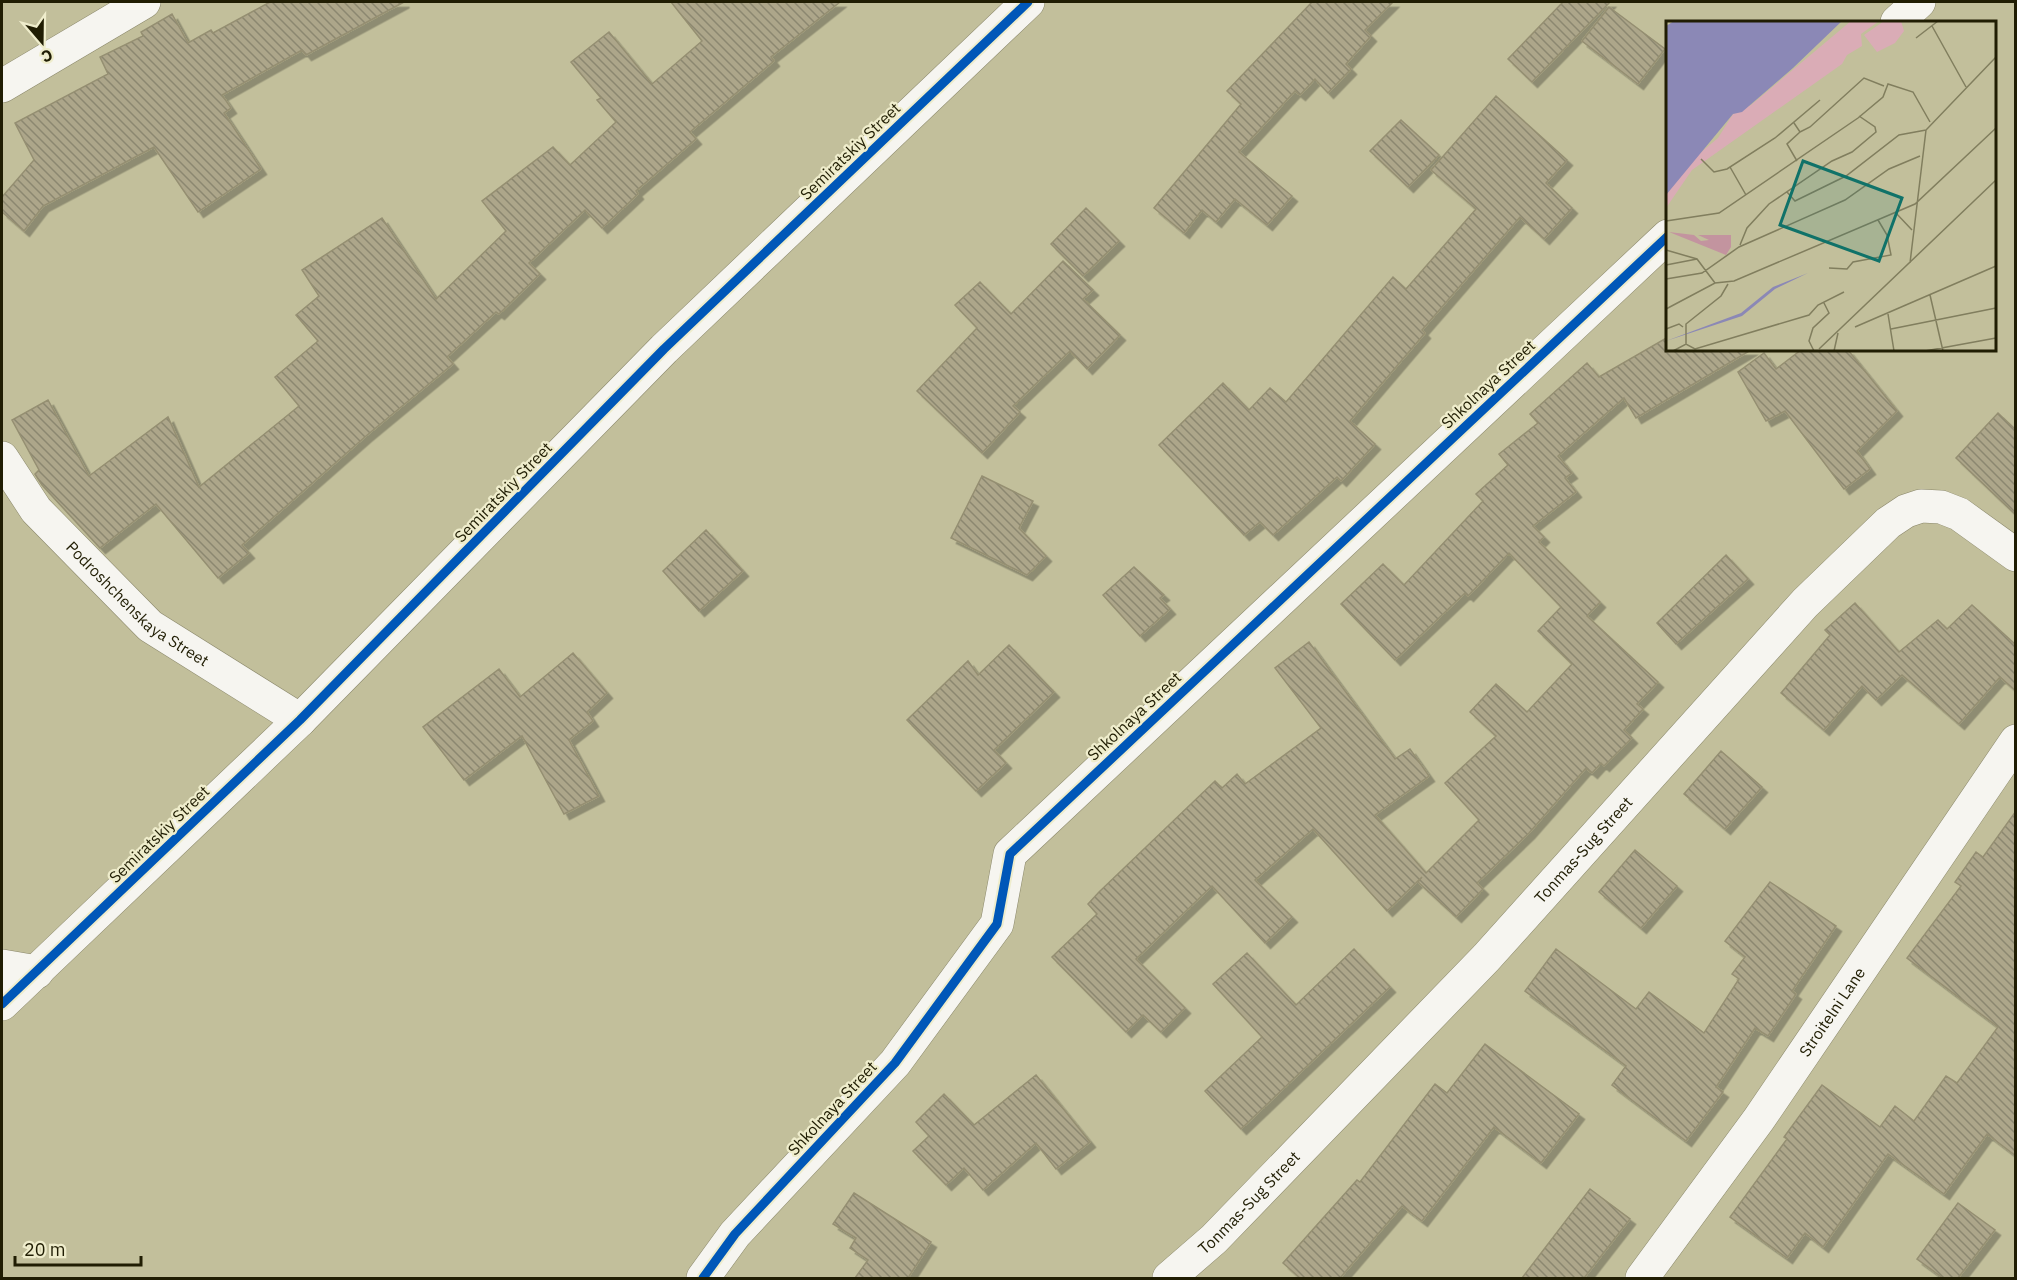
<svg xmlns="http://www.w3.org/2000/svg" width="2017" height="1280" font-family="'IBM Plex Sans',sans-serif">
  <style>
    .building { fill: url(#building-back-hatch); stroke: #958f72; stroke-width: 1.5; filter: url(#shadow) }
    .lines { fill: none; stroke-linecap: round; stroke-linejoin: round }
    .street-casing { stroke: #8a876a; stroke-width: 34 }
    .street { stroke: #f6f5f0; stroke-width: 33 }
    .cycleway-casing { stroke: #efedcc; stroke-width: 13 }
    .cycleway { stroke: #0057b8; stroke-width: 9 }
    .labels { text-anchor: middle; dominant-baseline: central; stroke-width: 4.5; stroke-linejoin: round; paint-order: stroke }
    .street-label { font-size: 16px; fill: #201d03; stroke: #efedcc }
    .inset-road { fill: none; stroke: #817e5e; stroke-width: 1.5 }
    .view { fill: #107269; fill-opacity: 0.15; stroke: #107269; stroke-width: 3 }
    .inset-edge { fill: none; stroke: #201d03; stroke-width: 3 }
  </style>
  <defs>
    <pattern id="building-back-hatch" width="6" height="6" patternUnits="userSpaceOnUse" patternTransform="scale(1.5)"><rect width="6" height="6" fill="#ada68a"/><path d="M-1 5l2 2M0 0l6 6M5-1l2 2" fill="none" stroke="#8c876f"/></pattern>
    <filter id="shadow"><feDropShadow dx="5.5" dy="5.5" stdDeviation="0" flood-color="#0004"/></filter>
  </defs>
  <rect width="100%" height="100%" fill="#c2bf9b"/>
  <path class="building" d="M 270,2 L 404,2 L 306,55 L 302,50 L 222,95 L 231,108 L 224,113 L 261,169 L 198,212 L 154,147 L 43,206 L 24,231 L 2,212 L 2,197 L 34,160 L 15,123 L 108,74 L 100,57 L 143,36 L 141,32 L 172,14 L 188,43 L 211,30 L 213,33 Z
    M 671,2 L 840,2 L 771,57 L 774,61 L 690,132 L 696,139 L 636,191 L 638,194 L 602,228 L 585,210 L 529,263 L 540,274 L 499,314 L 496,312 L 447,357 L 453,364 L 366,436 L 242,545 L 249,553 L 218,578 L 156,504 L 100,548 L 42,485 L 35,474 L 39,470 L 12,420 L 48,400 L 89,476 L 168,417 L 199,487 L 299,406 L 275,377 L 318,341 L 296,315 L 319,296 L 302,270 L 382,218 L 436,299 L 506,231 L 482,201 L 553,147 L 570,165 L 616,122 L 597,100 L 601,98 L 571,62 L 609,32 L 652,84 L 702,41 Z
    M 1312,2 L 1393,2 L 1365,30 L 1371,36 L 1346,64 L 1351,69 L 1328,93 L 1315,79 L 1300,95 L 1295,91 L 1239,152 L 1292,196 L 1267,225 L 1235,199 L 1216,222 L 1202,210 L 1184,233 L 1154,208 L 1241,104 L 1227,91 Z
    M 1563,2 L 1610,2 L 1532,82 L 1508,59 Z
    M 1609,7 L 1665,49 L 1638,84 L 1582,41 Z
    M 1496,96 L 1567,160 L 1546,183 L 1572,208 L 1544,239 L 1520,217 L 1422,330 L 1425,333 L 1350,421 L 1375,444 L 1341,481 L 1337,477 L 1273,535 L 1260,522 L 1244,535 L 1159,445 L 1223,383 L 1249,410 L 1270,388 L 1286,402 L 1393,277 L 1406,289 L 1476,209 L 1431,170 Z
    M 1401,120 L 1439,155 L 1408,187 L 1370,151 Z
    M 1086,208 L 1119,241 L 1083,276 L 1051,244 Z
    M 1063,261 L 1093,290 L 1083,299 L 1120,335 L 1087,369 L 1070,351 L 1013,406 L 1020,412 L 982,453 L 917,391 L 977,328 L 955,305 L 980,282 L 1011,314 Z
    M 1668,337 L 1668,350 L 1751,350 L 1636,418 L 1624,398 L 1558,456 L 1572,473 L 1565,478 L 1576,492 L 1533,526 L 1544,537 L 1539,542 L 1600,602 L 1587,616 L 1658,682 L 1637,704 L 1643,709 L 1624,730 L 1632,738 L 1604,766 L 1601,763 L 1592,773 L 1586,768 L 1529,833 L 1477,883 L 1483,889 L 1456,917 L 1418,882 L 1422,877 L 1387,911 L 1313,829 L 1255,880 L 1292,917 L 1265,943 L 1212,886 L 1136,959 L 1185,1008 L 1161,1032 L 1143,1015 L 1126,1032 L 1052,957 L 1097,914 L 1088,904 L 1099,892 L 1215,781 L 1222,788 L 1237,774 L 1245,784 L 1321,728 L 1275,668 L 1309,642 L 1395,759 L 1410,749 L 1429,776 L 1375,815 L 1426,873 L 1479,820 L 1445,783 L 1496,736 L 1470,712 L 1496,684 L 1527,712 L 1572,664 L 1538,631 L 1561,607 L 1509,553 L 1468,596 L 1465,593 L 1395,660 L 1341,604 L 1383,564 L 1404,585 L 1483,501 L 1476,494 L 1508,465 L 1499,454 L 1538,423 L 1530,414 L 1587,363 L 1599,377 Z
    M 1801,350 L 1848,350 L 1897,411 L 1857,451 L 1870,469 L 1844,489 L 1785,411 L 1766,421 L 1738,372 L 1764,353 L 1776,369 Z
    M 1998,413 L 2016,430 L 2016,515 L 1956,458 Z
    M 982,476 L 1033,501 L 1019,528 L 1046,556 L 1027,575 L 951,538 Z
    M 706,530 L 743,571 L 699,611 L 663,571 Z
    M 1726,555 L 1748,579 L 1676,644 L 1657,623 Z
    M 1134,567 L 1164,595 L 1160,598 L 1170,609 L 1140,636 L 1103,595 Z
    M 1855,603 L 1899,652 L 1938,620 L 1947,629 L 1972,605 L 2016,645 L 2016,691 L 2000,677 L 1959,724 L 1902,675 L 1876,700 L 1862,686 L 1824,730 L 1781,693 L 1830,635 L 1825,630 Z
    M 1009,645 L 1054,692 L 994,750 L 1006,763 L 976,791 L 907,720 L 968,661 L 978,675 Z
    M 573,653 L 607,693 L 587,712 L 593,721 L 569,740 L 599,796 L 564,814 L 522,736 L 464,780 L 423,727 L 499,669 L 520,697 Z
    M 1721,751 L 1762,787 L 1725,829 L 1684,794 Z
    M 2016,811 L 2016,1156 L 1987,1134 L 1944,1194 L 1888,1154 L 1823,1247 L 1805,1233 L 1787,1258 L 1730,1217 L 1787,1139 L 1784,1137 L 1822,1085 L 1880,1127 L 1895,1106 L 1914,1121 L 1946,1076 L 1957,1083 L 1998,1027 L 1907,958 L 1961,886 L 1955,882 L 1976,852 L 1983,857 Z
    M 1635,850 L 1677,886 L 1641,928 L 1599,892 Z
    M 1770,882 L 1836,926 L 1792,991 L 1796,994 L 1768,1036 L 1755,1028 L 1716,1087 L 1723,1092 L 1686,1141 L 1612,1085 L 1626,1066 L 1525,991 L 1556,949 L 1636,1009 L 1649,992 L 1704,1033 L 1739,979 L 1732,974 L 1745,957 L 1725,941 Z
    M 1354,949 L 1390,987 L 1241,1129 L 1205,1091 L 1262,1037 L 1213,984 L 1247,953 L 1296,1005 Z
    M 1485,1044 L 1579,1114 L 1541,1163 L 1494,1127 L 1422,1221 L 1402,1206 L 1340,1278 L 1300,1278 L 1283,1263 L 1357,1180 L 1360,1182 L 1435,1084 L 1447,1093 Z
    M 1036,1075 L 1090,1142 L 1056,1169 L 1036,1143 L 983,1190 L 964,1168 L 946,1185 L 913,1151 L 929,1136 L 916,1122 L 944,1094 L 974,1125 Z
    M 1590,1189 L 1630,1219 L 1584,1278 L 1522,1278 Z
    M 854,1193 L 931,1242 L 908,1278 L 855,1278 L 868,1260 L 850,1248 L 856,1238 L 833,1224 Z
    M 1958,1203 L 1995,1230 L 1958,1278 L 1943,1278 L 1917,1259 Z"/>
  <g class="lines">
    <g class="street-casing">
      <g id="street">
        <path d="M 1897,22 L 1919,2"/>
        <path d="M 2,86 L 144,2"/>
        <path id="s1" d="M 2,458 L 36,510 L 150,626 L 300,720"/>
        <path d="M 2,966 L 37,972"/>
        <path d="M 2,1004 L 300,720 L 664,349 L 1028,2"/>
        <path d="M 703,1278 L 735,1234 L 895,1063 L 997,924 L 1010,854 L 1668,236"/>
        <path id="s2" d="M 1169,1278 L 1214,1239 L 1486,958 L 1805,603 L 1888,523 L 1906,511 L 1921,506 L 1941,507 L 1959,514 L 2016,555"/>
        <path id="s3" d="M 1642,1278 L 1759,1119 L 2016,741"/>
      </g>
    </g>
    <use href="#street" class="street"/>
    <g class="cycleway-casing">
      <path id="cycleway" d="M 2,1004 L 300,720 L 664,349 L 1028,2
        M 703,1278 L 735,1234 L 895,1063 L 997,924 L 1010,854 L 1668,236"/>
    </g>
    <use href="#cycleway" class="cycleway"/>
  </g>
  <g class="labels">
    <g class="street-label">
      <text transform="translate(850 151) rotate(-44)">Semiratskiy Street</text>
      <text transform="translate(1488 384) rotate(-43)">Shkolnaya Street</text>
      <text transform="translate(503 492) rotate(-46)">Semiratskiy Street</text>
      <text stroke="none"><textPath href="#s1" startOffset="201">Podroshchenskaya Street</textPath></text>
      <text transform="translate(1134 716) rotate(-43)">Shkolnaya Street</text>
      <text transform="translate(159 834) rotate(-44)">Semiratskiy Street</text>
      <text stroke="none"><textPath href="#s2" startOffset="596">Tonmas-Sug Street</textPath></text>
      <text stroke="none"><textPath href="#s3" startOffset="327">Stroitelni Lane</textPath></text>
      <text transform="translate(832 1108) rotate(-47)">Shkolnaya Street</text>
      <text stroke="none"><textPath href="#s2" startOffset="110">Tonmas-Sug Street</textPath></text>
    </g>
  </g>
  <g transform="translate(1666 21)">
    <rect width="330" height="330" fill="#c2bf9b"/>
    <path d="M 185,0 L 213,0 L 195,13 L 196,25 L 181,34 L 176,43 L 26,149 L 0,187 L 0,174 L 27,138 L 52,117 L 67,93 L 85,84 ZM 218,0 L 235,0 L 238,10 L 229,22 L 211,31 L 198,14 Z" fill="#daacb6"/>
    <path d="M 3,211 L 28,214 L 35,220 L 43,219 L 32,214 L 65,214 L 65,226 L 60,234 Z" fill="#c3949f"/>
    <path d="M 8,0 L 176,0 L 127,47 L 76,91 L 67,93 L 0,174 L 0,5 ZM 142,252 L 109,268 L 76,295 L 0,320 L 75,292 L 107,266 Z" fill="#8b88b6"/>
    <path class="inset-road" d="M 266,5 L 300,66M 250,17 L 272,0M 128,102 L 134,111 L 144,106 L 198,57 L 218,65M 35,138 L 48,151 L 61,148 L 109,117 L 154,79M 131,140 L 121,123 L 134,111M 64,146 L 80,174M 121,171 L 129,180 L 180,155 L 233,114 L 260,109M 229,191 L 246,209M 0,200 L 53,192 L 192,97 L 217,76 L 222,63 L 247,71 L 264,101M 74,224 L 81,207 L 103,183 L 166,140 L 186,131 L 210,111 L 209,106 L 193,95M 0,229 L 31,238 L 49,262M 244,242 L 260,109 L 330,36M 0,244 L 31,238M 163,247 L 181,248 L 187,241 L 225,234 L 221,214 L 212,199M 0,258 L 36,252 L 73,226 L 179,179 L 223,148 L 254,135M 264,274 L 277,330M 0,288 L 49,262 L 68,260 L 249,183 L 330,107M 222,293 L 228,330M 189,306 L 330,245M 0,308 L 13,303 L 17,306M 225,308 L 330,287M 20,323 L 20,303 L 55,275 L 62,263M 153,328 L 330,159M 7,330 L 20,323 L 29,328 L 143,294 L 152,284 L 178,271M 148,330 L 143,320 L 147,307 L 163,292 L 158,282M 168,330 L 172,312M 259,330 L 330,317"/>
    <path class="view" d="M 137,140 L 236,177 L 213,240 L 114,204 Z"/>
    <rect width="330" height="330" class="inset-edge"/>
  </g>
  <rect width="2017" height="1280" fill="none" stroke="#201d03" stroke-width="6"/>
  <g transform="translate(42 42) rotate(160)" stroke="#efedcc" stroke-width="4.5" paint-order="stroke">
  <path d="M0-4.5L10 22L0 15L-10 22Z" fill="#201d03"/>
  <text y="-9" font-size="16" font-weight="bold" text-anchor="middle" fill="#201d03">С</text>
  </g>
  <path d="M15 1256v9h126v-9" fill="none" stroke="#201d03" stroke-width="3"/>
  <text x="24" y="1256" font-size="18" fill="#201d03" stroke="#efedcc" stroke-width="4.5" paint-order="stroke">20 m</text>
</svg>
